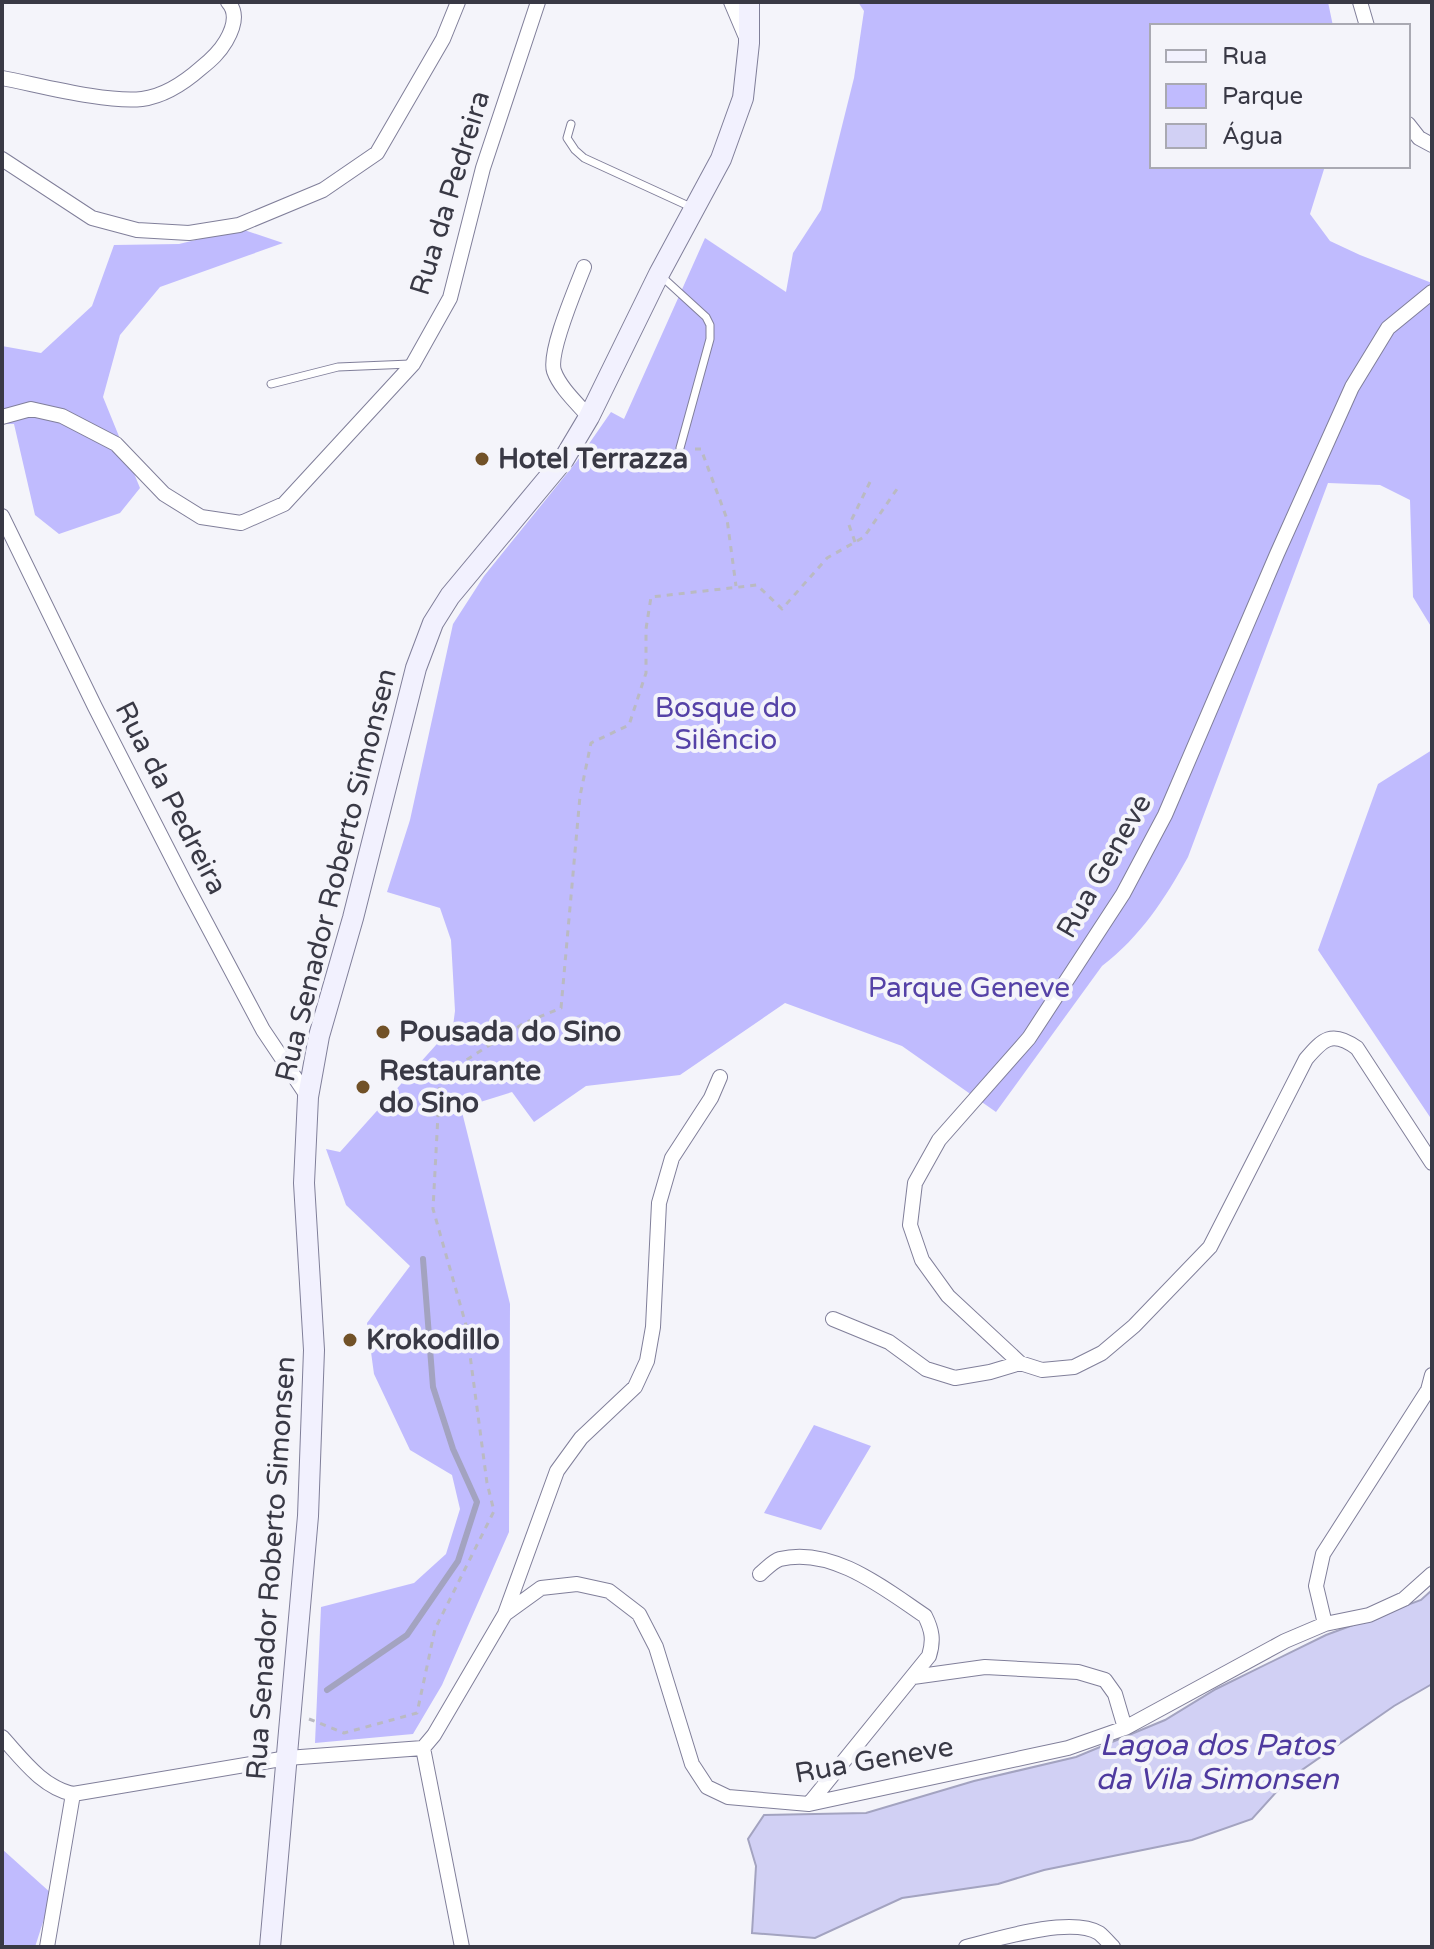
<svg xmlns="http://www.w3.org/2000/svg" width="1434" height="1949" font-family="'Varela Round',sans-serif">
  <style>
    .green { fill: #c0bbfe }
    .water { fill: #d1d0f4; stroke: #a3a3c0; stroke-width: 2 }
    .lines { fill: none; stroke-linecap: round; stroke-linejoin: round }
    .stream { stroke: #a3a3c0; stroke-width: 6 }
    .lane-casing { stroke: #807f9a; stroke-width: 9 }
    .street-casing { stroke: #807f9a; stroke-width: 16 }
    .secondary-casing { stroke: #807f9a; stroke-width: 22 }
    .path { stroke: #babac2; stroke-width: 3; stroke-dasharray: 6 6; stroke-linecap: butt }
    .lane { stroke: #fff; stroke-width: 7 }
    .street { stroke: #fff; stroke-width: 14 }
    .secondary { stroke: #f2f1fe; stroke-width: 20 }
    .poi-dot { fill: #715127; stroke: #f4f4fa; stroke-width: 3 }
    .labels { text-anchor: middle; dominant-baseline: central; stroke-width: 8; stroke-linejoin: round; paint-order: stroke }
    .street-label { font-size: 28px; fill: #393945; stroke: #f4f4fa }
    .poi-label { font-size: 28px; font-weight: bold; fill: #393945; stroke: #f4f4fa; text-anchor: start }
    .park-label { font-size: 28px; fill: #5542a7; stroke: #f4f4fa }
    .water-label { font-size: 30px; font-style: italic; fill: #4f3a9f; stroke: #f4f4fa }
  </style>
  <rect width="100%" height="100%" fill="#f4f4fa"/>
  <path class="green" d="M 858,2 L 1328,2 L 1333,26 L 1152,26 L 1152,166 L 1325,166 L 1310,214 L 1330,241 L 1360,255 L 1432,283 L 1432,628 L 1413,597 L 1410,500 L 1380,485 L 1328,483 L 1188,857 C 1165,899 1140,937 1102,966 L 996,1112 L 902,1046 L 785,1003 L 680,1075 L 586,1086 L 534,1122 L 512,1092 L 461,1108 L 510,1304 L 509,1532 L 442,1685 L 413,1734 L 315,1743 L 321,1607 L 414,1583 L 446,1554 L 460,1509 L 452,1475 L 410,1450 L 374,1374 L 367,1323 L 410,1266 L 346,1205 L 326,1149 L 340,1152 L 453,1026 L 455,1011 L 451,940 L 440,908 L 387,892 L 410,820 L 453,624 L 484,576 L 577,461 L 611,412 L 624,419 L 705,238 L 786,292 L 793,253 L 821,210 L 854,78 L 864,11 Z
    M 241,229 L 283,243 L 160,287 L 120,335 L 103,397 L 140,488 L 120,513 L 59,534 L 35,515 L 14,424 L 2,424 L 2,346 L 41,353 L 92,306 L 114,245 L 179,244 Z
    M 1432,750 L 1432,1120 L 1318,950 L 1378,784 Z
    M 814,1425 L 871,1446 L 821,1530 L 764,1513 Z
    M 2,1849 L 52,1894 L 35,1947 L 7,1947 L 2,1942 Z"/>
  <path class="water" d="M 1432,1590 L 1432,1684 L 1394,1706 L 1286,1781 L 1252,1819 L 1192,1840 L 1044,1870 L 998,1884 L 902,1898 L 815,1938 L 752,1933 L 756,1866 L 748,1839 L 764,1815 L 866,1813 L 974,1781 L 1076,1757 L 1165,1720 L 1216,1689 L 1326,1635 L 1421,1600 Z"/>
  <g class="lines">
    <path class="stream" d="M 327,1690 L 407,1635 L 458,1561 L 477,1502 L 453,1449 L 433,1387 L 423,1259"/>
    <g class="lane-casing">
      <path id="lane" d="M 571,124 L 567,138 L 575,150 L 584,158 L 693,208
        M 660,275 L 706,317 L 710,325 L 710,339 L 680,448
        M 271,384 L 338,367 L 410,364"/>
    </g>
    <g class="street-casing">
      <path id="street" d="M 731,2 L 745,35
        M 1360,2 L 1367,26
        M 2,78 C 39,85 106,103 142,99 C 165,96 184,83 201,68 C 211,60 219,53 226,41 C 233,29 239,14 228,2
        M 1408,124 L 1419,138 L 1432,145
        M 2,159 L 92,218 L 137,230 L 189,233 L 239,225 L 323,190 L 377,153 L 443,39 L 458,2
        M 584,267 C 576,288 548,352 554,371 C 560,388 578,404 589,417
        M 1432,292 L 1388,328 L 1352,387 L 1277,554 L 1165,815 L 1123,894 L 1029,1038 L 939,1140 L 915,1183 L 910,1225 L 922,1260 L 948,1296 L 1020,1363 L 1042,1370 L 1074,1367 L 1102,1353 L 1134,1326 L 1210,1247 L 1306,1059 C 1323,1039 1332,1030 1357,1048 L 1432,1163
        M 2,417 L 31,409 L 62,416 L 116,444 L 164,494 L 201,517 L 241,523 L 284,504 L 413,364 L 450,298 L 483,168 L 538,2
        M 2,516 L 95,707 L 187,887 L 263,1030 L 308,1097
        M 833,1319 L 889,1342 L 926,1369 L 955,1378 L 990,1372 L 1020,1363
        M 760,1574 C 766,1569 773,1561 780,1559 C 832,1546 885,1589 925,1616 C 932,1630 934,1640 929,1656 L 809,1804
        M 505,1614 L 557,1471 L 581,1438 L 635,1387 L 647,1361 L 653,1327 L 659,1203 L 672,1158 L 711,1098 L 720,1077
        M 1325,1624 L 1316,1586 L 1323,1554 L 1428,1390 L 1432,1375
        M 913,1677 L 985,1667 L 1078,1672 L 1105,1680 L 1115,1694 L 1125,1728
        M 2,1737 C 23,1760 42,1787 73,1794 L 287,1758 L 423,1748
        M 423,1748 L 434,1735 L 505,1614 L 541,1588 L 577,1584 L 609,1591 L 639,1614 L 656,1647 L 692,1764 L 707,1787 L 728,1797 L 809,1804 L 1068,1748 L 1125,1728 L 1285,1641 L 1325,1624 L 1369,1615 L 1404,1599 L 1432,1574
        M 423,1748 L 462,1947
        M 47,1947 L 73,1794
        M 966,1947 C 997,1939 1071,1916 1099,1933 C 1104,1937 1109,1943 1113,1947"/>
    </g>
    <g class="secondary-casing">
      <path id="secondary" d="M 270,1947 L 308,1516 L 314,1350 L 304,1183 L 308,1097 L 319,1036 L 353,918 L 416,668 L 433,623 L 450,596 L 564,459 L 589,417 L 659,274 L 721,159 L 743,98 L 749,43 L 749,2"/>
    </g>
    <path class="path" d="M 695,449 L 701,449 L 727,519 L 736,586
      M 855,542 L 849,525 L 870,482
      M 309,1719 L 344,1733 L 417,1713 L 435,1629 L 494,1511 L 487,1483 L 466,1325 L 433,1209 L 440,1077 L 524,1023 L 561,1008 L 580,796 L 591,743 L 629,725 L 646,673 L 646,629 L 651,597 L 757,585 L 782,609 L 827,558 L 864,537 L 897,489"/>
    <use href="#lane" class="lane"/>
    <use href="#street" class="street"/>
    <use href="#secondary" class="secondary"/>
  </g>
  <g class="poi-dot">
    <circle cx="482" cy="459" r="8"/>
    <circle cx="383" cy="1032" r="8"/>
    <circle cx="363" cy="1087" r="8"/>
    <circle cx="350" cy="1340" r="8"/>
  </g>
  <g class="labels">
    <g class="street-label">
      <text transform="translate(450 193) rotate(-73)">Rua da Pedreira</text>
      <text transform="translate(171 798) rotate(63)">Rua da Pedreira</text>
      <text transform="translate(1104 866) rotate(-60)">Rua Geneve</text>
      <text transform="translate(336 875) rotate(-76)">Rua Senador Roberto Simonsen</text>
      <text transform="translate(271 1568) rotate(-86)">Rua Senador Roberto Simonsen</text>
      <text transform="translate(874 1760) rotate(-10)">Rua Geneve</text>
    </g>
    <g class="poi-label">
      <text x="498" y="459">Hotel Terrazza</text>
      <text x="399" y="1032">Pousada do Sino</text>
      <text x="379" y="1071">Restaurante<tspan x="379" dy="32">do Sino</tspan></text>
      <text x="366" y="1340">Krokodillo</text>
    </g>
    <g class="park-label">
      <text x="726" y="708">Bosque do<tspan x="726" dy="32">Silêncio</tspan></text>
      <text x="969" y="988">Parque Geneve</text>
    </g>
    <g class="water-label">
      <text x="1217" y="1745">Lagoa dos Patos<tspan x="1217" dy="34">da Vila Simonsen</tspan></text>
    </g>
  </g>
  <rect width="1434" height="1949" fill="none" stroke="#393945" stroke-width="8"/>
  <rect x="1150" y="24" width="260" height="144" fill="#f4f4fa" stroke="#a9a9b2" stroke-width="2"/>
  <rect x="1166" y="50" width="40" height="12" fill="#f2f1fe" stroke="#a9a9b2" stroke-width="2"/>
  <text x="1222" y="64" font-size="24" fill="#393945">Rua</text>
  <rect x="1166" y="84" width="40" height="24" fill="#c0bbfe" stroke="#a9a9b2" stroke-width="2"/>
  <text x="1222" y="104" font-size="24" fill="#393945">Parque</text>
  <rect x="1166" y="124" width="40" height="24" fill="#d1d0f4" stroke="#a9a9b2" stroke-width="2"/>
  <text x="1222" y="144" font-size="24" fill="#393945">Água</text>
</svg>
